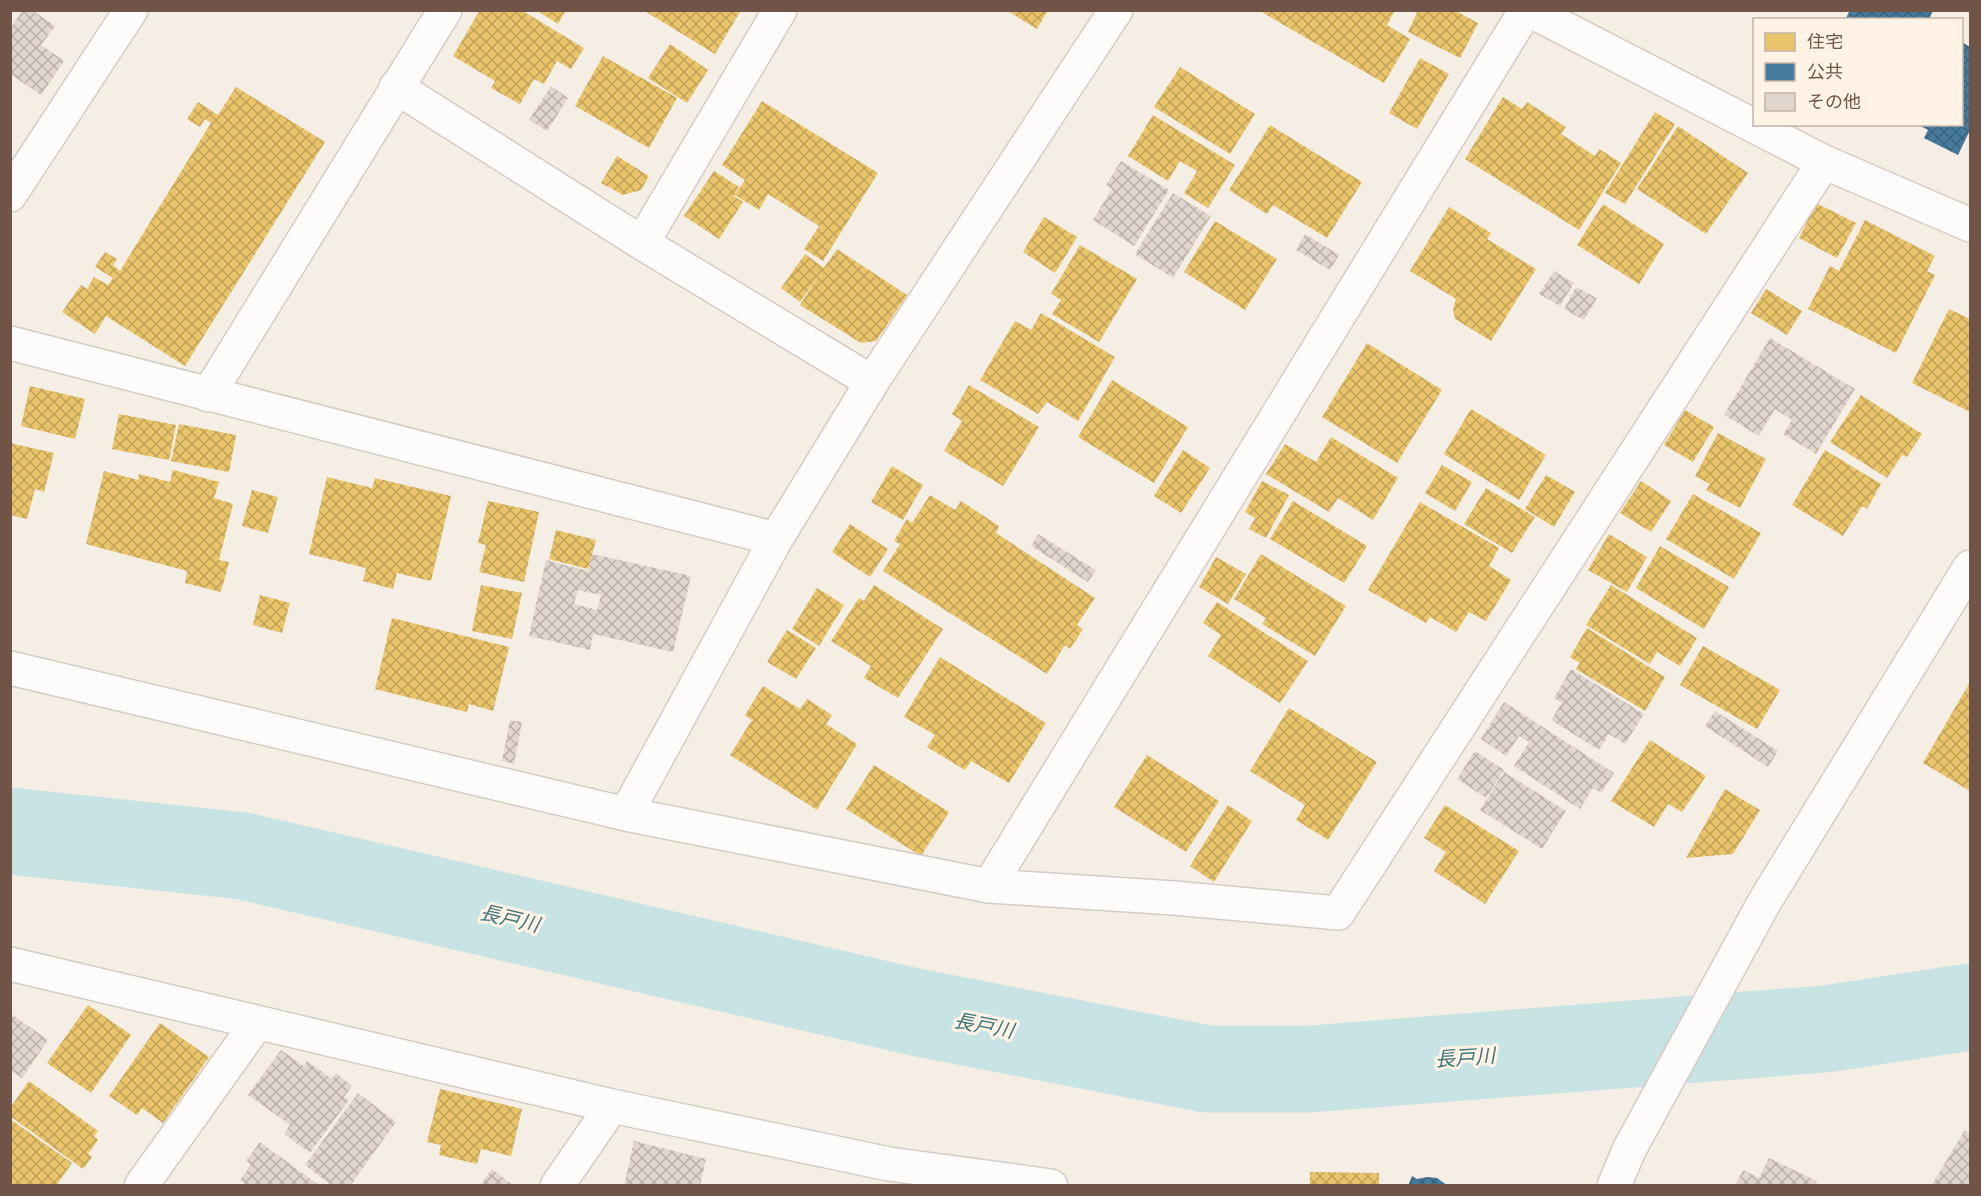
<svg xmlns="http://www.w3.org/2000/svg" width="1981" height="1196" font-family="Quicksand,'Noto Sans JP',sans-serif">
  <style>
    .homes { fill: url(#homes-cross-hatch) }
    .public { fill: url(#public-cross-hatch) }
    .lines { fill: none; stroke-linecap: round; stroke-linejoin: round }
    .river { stroke: #c8e3e4; stroke-width: 87 }
    .building { fill: url(#building-cross-hatch); fill-rule: evenodd }
    .minor-casing { stroke: #d6cbc4; stroke-width: 36 }
    .tertiary-casing { stroke: #d6cbc4; stroke-width: 36 }
    .minor { stroke: #fefcfb; stroke-width: 33 }
    .tertiary { stroke: #fefcfb; stroke-width: 33 }
    .labels { text-anchor: middle; dominant-baseline: central; stroke-width: 6; stroke-linejoin: round; paint-order: stroke }
    .water-label { font-size: 20px; font-style: italic; fill: #40757c; stroke: #fef3e5 }
  </style>
  <defs>
    <pattern id="homes-cross-hatch" width="8" height="8" patternUnits="userSpaceOnUse" patternTransform="scale(1.5)"><rect width="8" height="8" fill="#e9c46a"/><path d="M0 0l8 8M0 8l8-8" fill="none" stroke="#c1a259"/></pattern>
    <pattern id="public-cross-hatch" width="8" height="8" patternUnits="userSpaceOnUse" patternTransform="scale(1.5)"><rect width="8" height="8" fill="#457b9d"/><path d="M0 0l8 8M0 8l8-8" fill="none" stroke="#3c627b"/></pattern>
    <pattern id="building-cross-hatch" width="8" height="8" patternUnits="userSpaceOnUse" patternTransform="scale(1.5)"><rect width="8" height="8" fill="#e1d6cd"/><path d="M0 0l8 8M0 8l8-8" fill="none" stroke="#bbb0a8"/></pattern>
  </defs>
  <rect width="100%" height="100%" fill="#f5eee5"/>
  <path class="homes" d="M 480,10 L 521,10 L 584,48 L 571,69 L 557,61 L 544,84 L 534,79 L 520,104 L 491,88 L 495,81 L 453,56 Z
    M 536,10 L 566,10 L 558,24 Z
    M 643,10 L 741,10 L 715,54 Z
    M 1006,10 L 1048,10 L 1037,29 Z
    M 1258,10 L 1395,10 L 1387,25 L 1410,39 L 1384,83 Z
    M 1418,10 L 1454,10 L 1478,23 L 1460,58 L 1408,32 Z
    M 670,44 L 708,70 L 687,103 L 648,78 Z
    M 603,56 L 677,98 L 649,148 L 575,106 Z
    M 1420,58 L 1449,74 L 1417,129 L 1389,113 Z
    M 1180,67 L 1255,114 L 1230,154 L 1154,107 Z
    M 236,87 L 325,142 L 185,366 L 106,316 L 95,334 L 62,312 L 81,285 L 87,289 L 94,277 L 108,285 L 113,278 L 95,267 L 105,252 L 117,259 L 113,265 L 120,271 L 211,123 L 205,119 L 200,127 L 187,119 L 198,102 L 218,115 Z
    M 1503,97 L 1522,109 L 1527,102 L 1566,127 L 1561,134 L 1595,156 L 1599,149 L 1621,163 L 1579,230 L 1465,159 Z
    M 762,101 L 878,173 L 823,261 L 804,249 L 819,226 L 768,194 L 759,210 L 735,195 L 745,180 L 722,165 Z
    M 1655,112 L 1675,124 L 1625,204 L 1605,193 Z
    M 1153,115 L 1235,165 L 1208,208 L 1184,193 L 1197,171 L 1180,161 L 1168,181 L 1128,156 Z
    M 1270,125 L 1362,182 L 1327,238 L 1273,205 L 1267,214 L 1229,190 Z
    M 1678,126 L 1748,173 L 1706,234 L 1637,189 Z
    M 617,156 L 649,176 L 641,190 L 623,195 L 601,183 Z
    M 714,171 L 739,187 L 734,196 L 743,202 L 719,239 L 684,216 Z
    M 1816,203 L 1856,223 L 1837,258 L 1799,238 Z
    M 1603,204 L 1664,244 L 1639,284 L 1577,245 Z
    M 1449,207 L 1491,233 L 1487,239 L 1536,269 L 1491,341 L 1455,319 L 1453,309 L 1456,299 L 1410,271 Z
    M 1044,217 L 1077,237 L 1055,273 L 1023,252 Z
    M 1865,220 L 1935,256 L 1927,271 L 1935,275 L 1896,353 L 1808,309 L 1830,266 L 1839,271 Z
    M 1215,221 L 1277,259 L 1245,310 L 1184,272 Z
    M 1080,245 L 1137,279 L 1099,342 L 1052,314 L 1061,300 L 1051,294 Z
    M 837,249 L 907,295 L 876,341 L 861,343 L 800,305 L 819,275 L 800,302 L 781,288 L 805,254 L 824,268 Z
    M 1766,289 L 1802,311 L 1787,335 L 1751,313 Z
    M 1949,309 L 1970,319 L 1970,412 L 1912,383 Z
    M 1041,313 L 1115,357 L 1078,421 L 1047,402 L 1038,414 L 980,380 L 1015,321 L 1031,330 Z
    M 1367,343 L 1442,390 L 1397,463 L 1322,417 Z
    M 1112,380 L 1188,427 L 1154,483 L 1078,437 Z
    M 969,385 L 1039,427 L 1003,486 L 944,451 L 962,421 L 952,414 Z
    M 30,386 L 85,399 L 75,439 L 21,426 Z
    M 1861,395 L 1922,434 L 1907,457 L 1902,455 L 1887,478 L 1830,442 Z
    M 1471,409 L 1546,455 L 1519,500 L 1444,454 Z
    M 1685,410 L 1714,427 L 1693,462 L 1664,445 Z
    M 119,414 L 176,425 L 169,460 L 112,449 Z
    M 179,424 L 236,435 L 229,472 L 171,461 Z
    M 1718,433 L 1766,459 L 1740,508 L 1706,490 L 1710,484 L 1695,476 Z
    M 1331,437 L 1398,478 L 1373,520 L 1338,498 L 1329,512 L 1266,474 L 1285,444 L 1316,462 Z
    M 10,443 L 54,453 L 44,492 L 35,489 L 27,519 L 10,515 Z
    M 1183,450 L 1210,468 L 1181,513 L 1154,496 Z
    M 1825,450 L 1881,484 L 1867,509 L 1862,506 L 1843,536 L 1792,505 Z
    M 1442,465 L 1472,482 L 1455,511 L 1425,493 Z
    M 892,466 L 923,485 L 903,520 L 871,502 Z
    M 173,470 L 219,482 L 214,498 L 233,504 L 219,560 L 229,562 L 221,592 L 185,583 L 187,571 L 86,544 L 104,471 L 138,480 L 139,474 L 170,482 Z
    M 1546,475 L 1575,492 L 1554,527 L 1525,509 Z
    M 327,477 L 372,488 L 375,478 L 451,496 L 431,581 L 397,573 L 393,589 L 363,581 L 366,568 L 309,554 Z
    M 1262,481 L 1289,495 L 1266,538 L 1249,529 L 1255,518 L 1245,512 Z
    M 1641,481 L 1671,501 L 1651,532 L 1620,513 Z
    M 1486,488 L 1535,517 L 1512,553 L 1464,524 Z
    M 252,490 L 278,497 L 268,533 L 242,526 Z
    M 1693,494 L 1761,533 L 1734,579 L 1666,539 Z
    M 930,495 L 955,510 L 961,501 L 999,526 L 996,533 L 1095,598 L 1077,625 L 1083,629 L 1070,649 L 1065,645 L 1047,674 L 883,571 L 900,544 L 894,541 L 907,519 L 912,523 Z
    M 488,501 L 539,512 L 524,582 L 479,572 L 486,545 L 478,543 Z
    M 1293,501 L 1367,546 L 1344,583 L 1270,539 Z
    M 1420,502 L 1499,548 L 1489,566 L 1511,580 L 1486,621 L 1469,612 L 1456,632 L 1430,617 L 1426,623 L 1368,590 Z
    M 850,524 L 888,549 L 870,577 L 832,552 Z
    M 556,530 L 596,540 L 588,569 L 549,559 Z
    M 1609,534 L 1647,557 L 1627,592 L 1588,570 Z
    M 1660,546 L 1729,587 L 1704,629 L 1636,588 Z
    M 1261,554 L 1346,606 L 1315,656 L 1262,624 L 1266,618 L 1234,599 Z
    M 1216,557 L 1246,574 L 1228,604 L 1199,587 Z
    M 481,585 L 522,593 L 512,639 L 472,631 Z
    M 874,585 L 943,629 L 898,698 L 864,678 L 871,666 L 831,641 L 859,598 L 864,601 Z
    M 1611,585 L 1697,638 L 1680,666 L 1657,652 L 1650,664 L 1586,625 Z
    M 817,588 L 844,605 L 819,646 L 792,629 Z
    M 260,595 L 290,603 L 282,633 L 253,625 Z
    M 1217,602 L 1308,661 L 1280,703 L 1208,656 L 1221,635 L 1203,623 Z
    M 392,618 L 509,647 L 493,711 L 469,704 L 467,712 L 375,689 Z
    M 1587,628 L 1665,677 L 1645,711 L 1576,669 L 1580,663 L 1570,657 Z
    M 787,630 L 816,648 L 796,679 L 767,662 Z
    M 1703,646 L 1780,690 L 1757,729 L 1680,685 Z
    M 940,657 L 1046,723 L 1009,783 L 971,761 L 965,770 L 927,747 L 935,735 L 904,717 Z
    M 1970,682 L 1970,791 L 1923,763 Z
    M 763,686 L 800,709 L 807,699 L 832,715 L 826,724 L 857,744 L 817,810 L 730,755 L 752,720 L 745,715 Z
    M 1289,708 L 1377,762 L 1328,840 L 1296,820 L 1305,805 L 1250,771 Z
    M 1650,740 L 1706,776 L 1682,812 L 1668,804 L 1654,827 L 1611,801 Z
    M 1147,755 L 1219,801 L 1186,852 L 1114,807 Z
    M 874,765 L 949,812 L 921,856 L 846,809 Z
    M 1725,789 L 1760,810 L 1733,854 L 1686,858 Z
    M 1228,805 L 1252,821 L 1214,882 L 1190,866 Z
    M 1445,805 L 1519,851 L 1485,904 L 1434,871 L 1446,852 L 1424,838 Z
    M 88,1005 L 131,1035 L 91,1093 L 47,1063 Z
    M 160,1023 L 209,1057 L 163,1123 L 142,1108 L 137,1115 L 109,1096 Z
    M 29,1081 L 98,1131 L 94,1136 L 98,1140 L 88,1154 L 92,1157 L 83,1169 L 10,1116 L 10,1108 Z
    M 440,1089 L 522,1109 L 511,1156 L 481,1149 L 477,1164 L 439,1155 L 441,1145 L 427,1142 Z
    M 10,1119 L 72,1163 L 56,1186 L 10,1186 Z
    M 1310,1172 L 1379,1173 L 1379,1186 L 1310,1186 Z"/>
  <path class="public" d="M 1850,10 L 1933,10 L 1929,20 L 1845,20 Z
    M 1962,42 L 1970,47 L 1970,130 L 1958,155 L 1924,138 L 1928,130 L 1917,124 L 1962,124 Z
    M 1412,1176 L 1417,1179 L 1427,1177 L 1437,1178 L 1448,1186 L 1408,1186 Z"/>
  <g class="lines">
    <path class="river" d="M 10,831 L 243,856 L 915,1012 L 1207,1069 L 1310,1069 L 1825,1029 L 1970,1007"/>
  </g>
  <path class="building" d="M 23,10 L 32,10 L 55,26 L 41,45 L 64,61 L 41,95 L 10,74 L 10,29 Z
    M 551,86 L 568,98 L 547,131 L 529,120 Z
    M 1121,161 L 1169,190 L 1134,246 L 1093,220 L 1112,189 L 1106,185 Z
    M 1173,193 L 1211,216 L 1173,278 L 1135,254 Z
    M 1305,234 L 1339,255 L 1330,270 L 1296,250 Z
    M 1554,271 L 1574,283 L 1560,306 L 1539,294 Z
    M 1576,287 L 1597,298 L 1584,320 L 1564,309 Z
    M 1770,338 L 1855,389 L 1816,454 L 1783,434 L 1792,420 L 1775,409 L 1759,436 L 1724,415 Z
    M 1038,534 L 1096,570 L 1088,582 L 1031,546 Z
    M 592,554 L 691,576 L 673,652 L 593,634 L 590,650 L 529,636 L 546,560 L 588,571 ZM 578,590 L 601,595 L 597,610 L 574,604 Z
    M 1571,669 L 1644,714 L 1625,744 L 1609,734 L 1599,750 L 1551,720 L 1562,703 L 1554,698 Z
    M 1504,702 L 1614,773 L 1601,793 L 1593,788 L 1580,809 L 1514,766 L 1529,742 L 1519,736 L 1506,756 L 1481,739 Z
    M 1715,711 L 1778,751 L 1768,767 L 1705,726 Z
    M 510,720 L 522,722 L 514,764 L 502,761 Z
    M 1475,751 L 1504,770 L 1486,798 L 1457,779 Z
    M 1504,772 L 1566,811 L 1542,849 L 1480,810 Z
    M 10,1013 L 48,1040 L 22,1078 L 10,1070 Z
    M 281,1050 L 304,1066 L 307,1061 L 332,1079 L 336,1073 L 352,1086 L 344,1097 L 349,1100 L 310,1153 L 284,1134 L 290,1125 L 248,1095 Z
    M 358,1093 L 396,1122 L 350,1186 L 332,1186 L 305,1165 Z
    M 1965,1130 L 1970,1134 L 1970,1186 L 1931,1186 Z
    M 634,1141 L 706,1159 L 700,1186 L 624,1186 Z
    M 260,1142 L 320,1186 L 248,1186 L 240,1180 L 251,1165 L 246,1161 Z
    M 1769,1158 L 1817,1181 L 1815,1186 L 1735,1186 L 1743,1170 L 1759,1178 Z
    M 492,1169 L 514,1186 L 480,1186 Z"/>
  <g class="lines">
    <g class="minor-casing">
      <path id="minor" d="M 1529,10 L 1824,162 L 1970,225
        M 396,87 L 642,243 L 872,382
        M 10,195 L 131,10
        M 642,243 L 780,10
        M 10,343 L 776,539
        M 208,395 L 445,10
        M 10,668 L 626,814 L 989,886 L 1174,898 L 1338,913 L 1824,162
        M 626,814 L 776,539 L 872,382 L 1116,10
        M 989,886 L 1526,10
        M 10,964 L 612,1106 L 889,1164 L 1051,1186
        M 141,1186 L 257,1023
        M 557,1186 L 612,1106"/>
    </g>
    <g class="tertiary-casing">
      <path id="tertiary" d="M 1614,1186 L 1629,1150 L 1765,901 L 1970,567"/>
    </g>
    <use href="#minor" class="minor"/>
    <use href="#tertiary" class="tertiary"/>
  </g>
  <g class="labels">
    <g class="water-label">
      <text transform="translate(510 918) rotate(13)">長戸川</text>
      <text transform="translate(984 1025) rotate(11)">長戸川</text>
      <text transform="translate(1465 1057) rotate(-4)">長戸川</text>
    </g>
  </g>
  <rect width="1981" height="1196" fill="none" stroke="#705448" stroke-width="24"/>
  <rect x="1753" y="18" width="210" height="108" fill="#fef3e5" stroke="#c5b3a6" stroke-width="1.5"/>
  <rect x="1765" y="33" width="30" height="18" fill="#e9c46a" stroke="#c5b3a6" stroke-width="1.5"/>
  <text x="1807" y="48" font-size="18" fill="#705448">住宅</text>
  <rect x="1765" y="63" width="30" height="18" fill="#457b9d" stroke="#c5b3a6" stroke-width="1.5"/>
  <text x="1807" y="78" font-size="18" fill="#705448">公共</text>
  <rect x="1765" y="93" width="30" height="18" fill="#e1d6cd" stroke="#c5b3a6" stroke-width="1.5"/>
  <text x="1807" y="108" font-size="18" fill="#705448">その他</text>
</svg>
